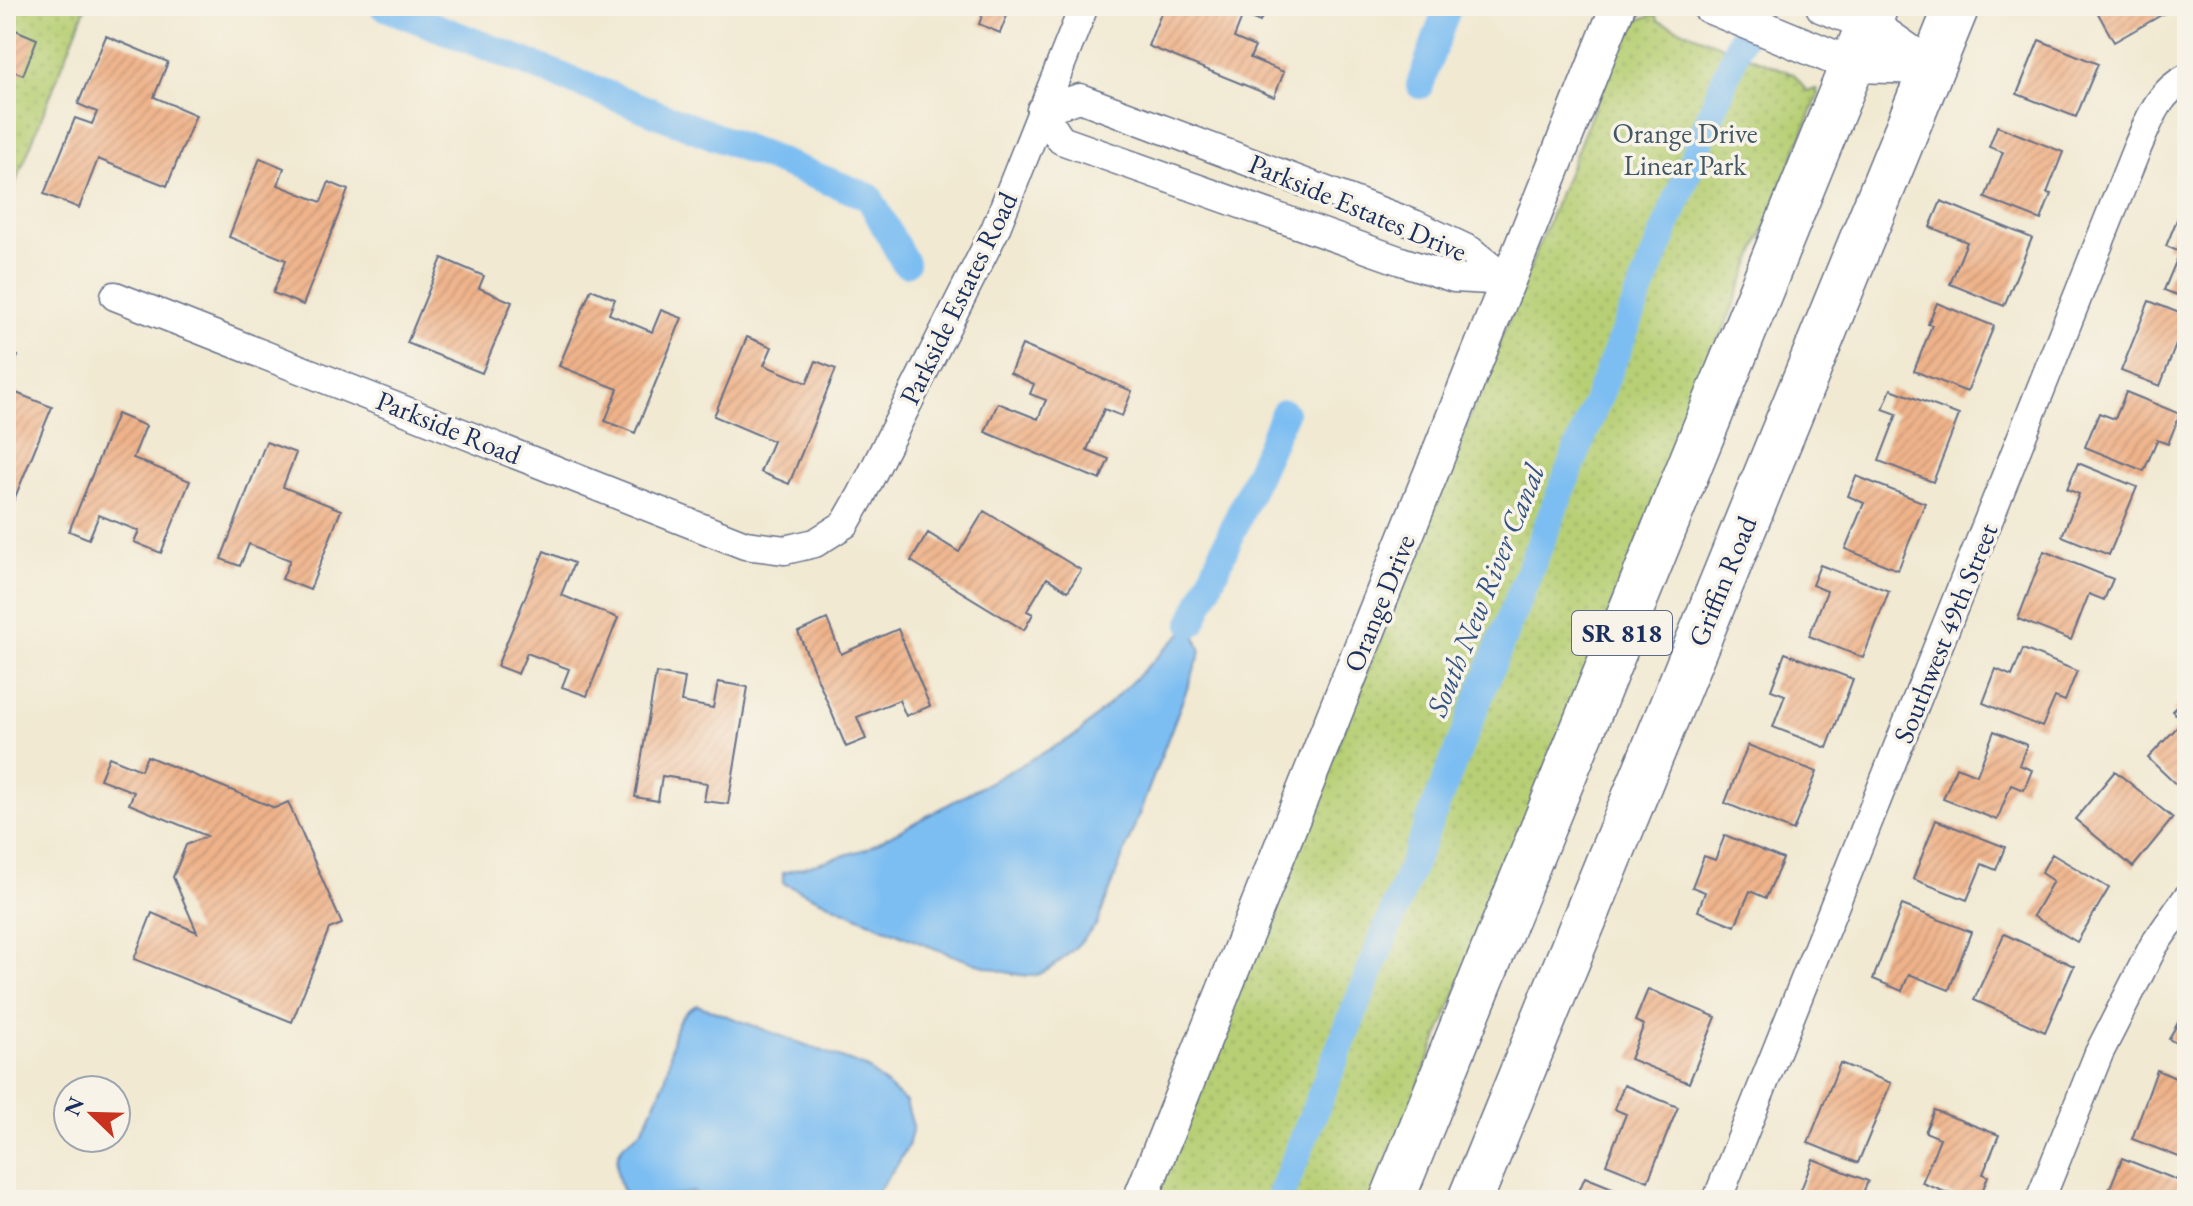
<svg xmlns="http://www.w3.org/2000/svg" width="2193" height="1206" font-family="'EB Garamond',serif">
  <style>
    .park { fill: url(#park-dots); stroke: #697f6a; stroke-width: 2 }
    .water { fill: #7dbef2; stroke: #4c76a8; stroke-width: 2 }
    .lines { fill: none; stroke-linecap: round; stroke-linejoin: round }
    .canal { stroke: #7dbef2; stroke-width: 28 }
    .building { fill: url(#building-hatch) }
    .minor-casing { stroke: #667087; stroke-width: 31 }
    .tertiary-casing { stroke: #667087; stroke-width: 37 }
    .primary-casing { stroke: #667087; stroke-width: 47 }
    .minor { stroke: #fff; stroke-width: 28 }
    .tertiary { stroke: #fff; stroke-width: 34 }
    .primary { stroke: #fff; stroke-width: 44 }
    .labels { text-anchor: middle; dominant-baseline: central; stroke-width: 7; stroke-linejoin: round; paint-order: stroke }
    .shield { fill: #f7f3e8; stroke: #5d6a87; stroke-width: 2 }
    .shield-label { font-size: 26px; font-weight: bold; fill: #1b2f5e }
    .park-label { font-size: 28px; fill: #425764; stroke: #f7f3e8 }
    .street-label { font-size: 28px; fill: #1b2f5e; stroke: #f7f3e8 }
    .water-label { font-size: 30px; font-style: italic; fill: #345383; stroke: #f7f3e8 }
  </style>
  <defs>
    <pattern id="park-dots" width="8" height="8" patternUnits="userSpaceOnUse" patternTransform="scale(2)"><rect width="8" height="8" fill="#b7cf75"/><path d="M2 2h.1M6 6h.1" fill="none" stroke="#9db268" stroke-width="1.8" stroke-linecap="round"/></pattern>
    <pattern id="building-hatch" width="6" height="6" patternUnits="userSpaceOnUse" patternTransform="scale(2)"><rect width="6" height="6" fill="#efb38a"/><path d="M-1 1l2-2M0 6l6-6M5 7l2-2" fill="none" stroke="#cc9a7a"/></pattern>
  </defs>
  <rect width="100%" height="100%" fill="#f7f3e8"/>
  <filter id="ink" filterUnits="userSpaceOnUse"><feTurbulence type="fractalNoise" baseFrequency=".0125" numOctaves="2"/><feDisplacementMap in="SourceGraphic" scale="16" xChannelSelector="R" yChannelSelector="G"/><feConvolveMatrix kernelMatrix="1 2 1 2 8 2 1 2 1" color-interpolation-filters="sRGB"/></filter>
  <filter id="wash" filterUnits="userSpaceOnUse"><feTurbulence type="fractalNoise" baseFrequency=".006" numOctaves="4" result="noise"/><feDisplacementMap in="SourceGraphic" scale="32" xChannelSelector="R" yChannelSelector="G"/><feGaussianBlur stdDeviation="1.8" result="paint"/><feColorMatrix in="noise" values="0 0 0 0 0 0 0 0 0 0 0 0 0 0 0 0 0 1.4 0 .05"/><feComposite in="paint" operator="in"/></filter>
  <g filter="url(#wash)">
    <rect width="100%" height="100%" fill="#f1e9d2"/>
    <path class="park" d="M 6,6 L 86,6 L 6,207 Z
      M 1655,14 L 1659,21 L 1794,74 L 1807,91 L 1817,89 L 1818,96 L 1372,1200 L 1154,1200 L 1626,29 L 1638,20 Z"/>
    <path class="water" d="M 1192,623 L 1201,652 L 1097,924 C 1083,940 1056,970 1036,975 C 1000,984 826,902 783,883 L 783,873 L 866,849 L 1078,734 Z
      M 697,1005 L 866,1067 L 906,1102 L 913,1127 L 908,1146 L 897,1165 L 871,1200 L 707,1200 L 693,1192 C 672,1195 640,1206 623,1191 C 618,1183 615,1164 618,1155 C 622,1141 634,1140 642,1129 C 650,1117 657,1099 663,1085 C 675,1056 665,1019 697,1005 Z"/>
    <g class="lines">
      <path class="canal" d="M 383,6 L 869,197 L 905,263
        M 1420,85 L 1448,6
        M 1192,623 L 1284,413
        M 1279,1200 L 1754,6"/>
    </g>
    <g id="blocks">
      <path class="building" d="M 986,6 L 1011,6 L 1000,33 L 979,24 Z
        M 1164,6 L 1267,6 L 1260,22 L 1243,15 L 1234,38 L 1255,47 L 1250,58 L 1284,72 L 1274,97 L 1148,46 Z
        M 2099,6 L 2177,6 L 2114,42 L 2095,8 Z
        M 6,26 L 37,39 L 23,75 L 6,68 Z
        M 106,36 L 168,62 L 154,97 L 196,115 L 167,186 L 98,159 L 79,208 L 44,194 L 75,118 L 92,124 L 97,112 L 78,104 Z
        M 2039,40 L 2098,64 L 2076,117 L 2017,94 Z
        M 1997,126 L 2063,152 L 2047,193 L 2051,194 L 2041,220 L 1985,198 L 2003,152 L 1989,147 Z
        M 260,158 L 284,168 L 278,185 L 321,202 L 329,182 L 348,190 L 303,305 L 273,293 L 286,260 L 229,237 Z
        M 1941,201 L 2032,238 L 2004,306 L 1950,284 L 1967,242 L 1930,227 Z
        M 2178,217 L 2187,221 L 2187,299 L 2164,290 L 2180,252 L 2166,246 Z
        M 442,258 L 484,276 L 479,288 L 512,302 L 482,373 L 407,343 Z
        M 591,289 L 615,299 L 609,314 L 652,332 L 661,310 L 682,318 L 635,433 L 605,421 L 618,389 L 559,366 Z
        M 2149,301 L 2187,316 L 2160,386 L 2121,371 Z
        M 1937,303 L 1994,326 L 1967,392 L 1914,371 L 1932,325 L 1928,324 Z
        M 747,337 L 772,347 L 764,365 L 807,383 L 816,361 L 836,369 L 789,484 L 760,472 L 773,441 L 714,416 Z
        M 1022,345 L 1132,391 L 1122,416 L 1104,409 L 1087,450 L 1109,459 L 1100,480 L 985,432 L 998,403 L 1038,419 L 1046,400 L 1030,394 L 1034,384 L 1010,373 Z
        M 6,351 L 18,356 L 6,384 Z
        M 6,389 L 52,407 L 9,512 L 6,510 Z
        M 1891,389 L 1959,415 L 1933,482 L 1879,461 L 1897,414 L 1883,409 Z
        M 2126,392 L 2180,414 L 2168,444 L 2157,440 L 2144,471 L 2085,447 L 2099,413 L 2115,419 Z
        M 117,414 L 146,426 L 133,458 L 190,481 L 161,553 L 134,542 L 139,531 L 99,515 L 89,539 L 69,531 Z
        M 266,442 L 296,453 L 283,487 L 341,510 L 310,590 L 282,579 L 290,560 L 249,544 L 240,566 L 221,559 Z
        M 2078,463 L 2137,487 L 2109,555 L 2062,536 L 2079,494 L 2067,489 Z
        M 1856,476 L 1925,503 L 1898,570 L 1845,549 L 1864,503 L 1848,496 Z
        M 984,511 L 1081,570 L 1068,591 L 1047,578 L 1027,611 L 1033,614 L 1024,630 L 911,561 L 928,533 L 959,552 Z
        M 544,551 L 574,563 L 561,595 L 618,618 L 587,696 L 562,687 L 569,669 L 527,653 L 518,674 L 497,666 Z
        M 2044,551 L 2113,579 L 2104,600 L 2089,594 L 2071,640 L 2018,619 Z
        M 1820,565 L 1889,591 L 1863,658 L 1809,636 L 1827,591 L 1812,585 Z
        M 827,619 L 841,654 L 898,629 L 930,706 L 906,716 L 899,700 L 857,717 L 866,739 L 846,747 L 798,632 Z
        M 2023,649 L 2077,671 L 2065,701 L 2055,697 L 2042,727 L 1983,703 L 1996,669 L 2012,676 Z
        M 1785,653 L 1853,679 L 1827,748 L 1773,727 L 1785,695 L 1771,690 Z
        M 656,673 L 685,678 L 681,702 L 713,708 L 718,682 L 748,687 L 728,804 L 704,801 L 707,783 L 662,776 L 658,801 L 635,797 Z
        M 2187,696 L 2187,795 L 2148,758 L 2183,721 L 2172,711 Z
        M 1994,731 L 2027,745 L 2019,765 L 2032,770 L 2024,790 L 2011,785 L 1997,820 L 1943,799 L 1956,767 L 1977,775 Z
        M 1748,745 L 1817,772 L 1793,831 L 1725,803 Z
        M 147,756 L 275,808 L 288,802 L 342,924 L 329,929 L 292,1022 L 134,959 L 152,913 L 197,932 L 173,877 L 186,845 L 207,836 L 129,804 L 134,792 L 100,779 L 109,757 L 141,770 Z
        M 2115,771 L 2173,818 L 2133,867 L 2075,819 Z
        M 1936,820 L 2005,847 L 1996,870 L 1982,864 L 1967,900 L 1913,879 Z
        M 1725,835 L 1783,859 L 1766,898 L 1750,891 L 1735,926 L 1698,911 L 1705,892 L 1692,887 L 1704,856 L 1715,860 Z
        M 2052,854 L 2109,888 L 2077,942 L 2033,916 L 2053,881 L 2041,873 Z
        M 1902,905 L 1971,932 L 1949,990 L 1909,974 L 1902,991 L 1873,979 Z
        M 2004,934 L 2074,966 L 2045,1032 L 1974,1000 Z
        M 1648,989 L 1716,1017 L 1689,1083 L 1630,1059 L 1644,1025 L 1635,1021 Z
        M 2187,1006 L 2187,1049 L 2169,1039 Z
        M 1840,1063 L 1891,1083 L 1858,1163 L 1808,1143 Z
        M 2157,1070 L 2187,1083 L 2187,1151 L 2184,1159 L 2132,1139 Z
        M 1624,1085 L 1678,1107 L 1648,1181 L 1606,1164 L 1626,1114 L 1614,1109 Z
        M 1934,1110 L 1999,1135 L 1983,1174 L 1988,1176 L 1979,1200 L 1966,1200 L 1922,1183 L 1940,1138 L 1925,1132 Z
        M 2122,1158 L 2187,1184 L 2185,1200 L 2105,1200 Z
        M 1813,1159 L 1868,1181 L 1860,1200 L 1849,1197 L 1847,1200 L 1797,1200 Z
        M 1585,1177 L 1642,1200 L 1575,1200 Z"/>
    </g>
  </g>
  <g filter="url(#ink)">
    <use href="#blocks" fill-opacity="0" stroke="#667087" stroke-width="2"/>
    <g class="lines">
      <g class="minor-casing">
        <path id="minor" d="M 1080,98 L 1414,224 L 1471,251 L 1508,281 L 1454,278 L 1401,261 L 1061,140 L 1041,110 Z
          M 115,296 L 745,545 L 785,550 L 815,543 L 845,524 L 861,496 L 995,230 L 1084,6
          M 1717,1200 L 2137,148 C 2149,121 2158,92 2187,78
          M 2040,1200 L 2099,1053 L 2154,945 L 2187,898"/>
      </g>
      <g class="tertiary-casing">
        <path id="tertiary" d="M 1709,6 L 1852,65 L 1931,67
          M 1823,6 L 1868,23 L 1931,67
          M 1140,1200 L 1618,6"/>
      </g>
      <g class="primary-casing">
        <path id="primary" d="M 1392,1200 L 1876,6
          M 1470,1200 L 1957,6"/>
      </g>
      <use href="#minor" class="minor"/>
      <use href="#tertiary" class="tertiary"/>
      <use href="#primary" class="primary"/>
    </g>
  </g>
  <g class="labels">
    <rect class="shield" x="1572" y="611" width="100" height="44" rx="6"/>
    <g class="shield-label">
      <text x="1622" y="633">SR 818</text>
    </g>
    <g class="park-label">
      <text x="1685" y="133">Orange Drive<tspan x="1685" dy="32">Linear Park</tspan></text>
    </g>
    <g class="street-label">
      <text transform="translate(1358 207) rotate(23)">Parkside Estates Drive</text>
      <text transform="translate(958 298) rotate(-64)">Parkside Estates Road</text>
      <text transform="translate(449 427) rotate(22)">Parkside Road</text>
      <text transform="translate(1722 581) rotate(-68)">Griffin Road</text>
      <text transform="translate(1379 603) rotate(-68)">Orange Drive</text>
      <text transform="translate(1945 633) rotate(-68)">Southwest 49th Street</text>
    </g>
    <g class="water-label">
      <text transform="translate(1485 590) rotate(-68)">South New River Canal</text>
    </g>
  </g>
  <rect width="2193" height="1206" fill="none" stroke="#f7f3e8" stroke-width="32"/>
  <g transform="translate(92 1114) rotate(293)"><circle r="38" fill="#f7f3e8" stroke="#9fa5b1" stroke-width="2"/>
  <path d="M0-6L14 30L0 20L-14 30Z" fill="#c8321e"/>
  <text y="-12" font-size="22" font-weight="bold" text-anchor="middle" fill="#1b2f5e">N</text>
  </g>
</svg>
